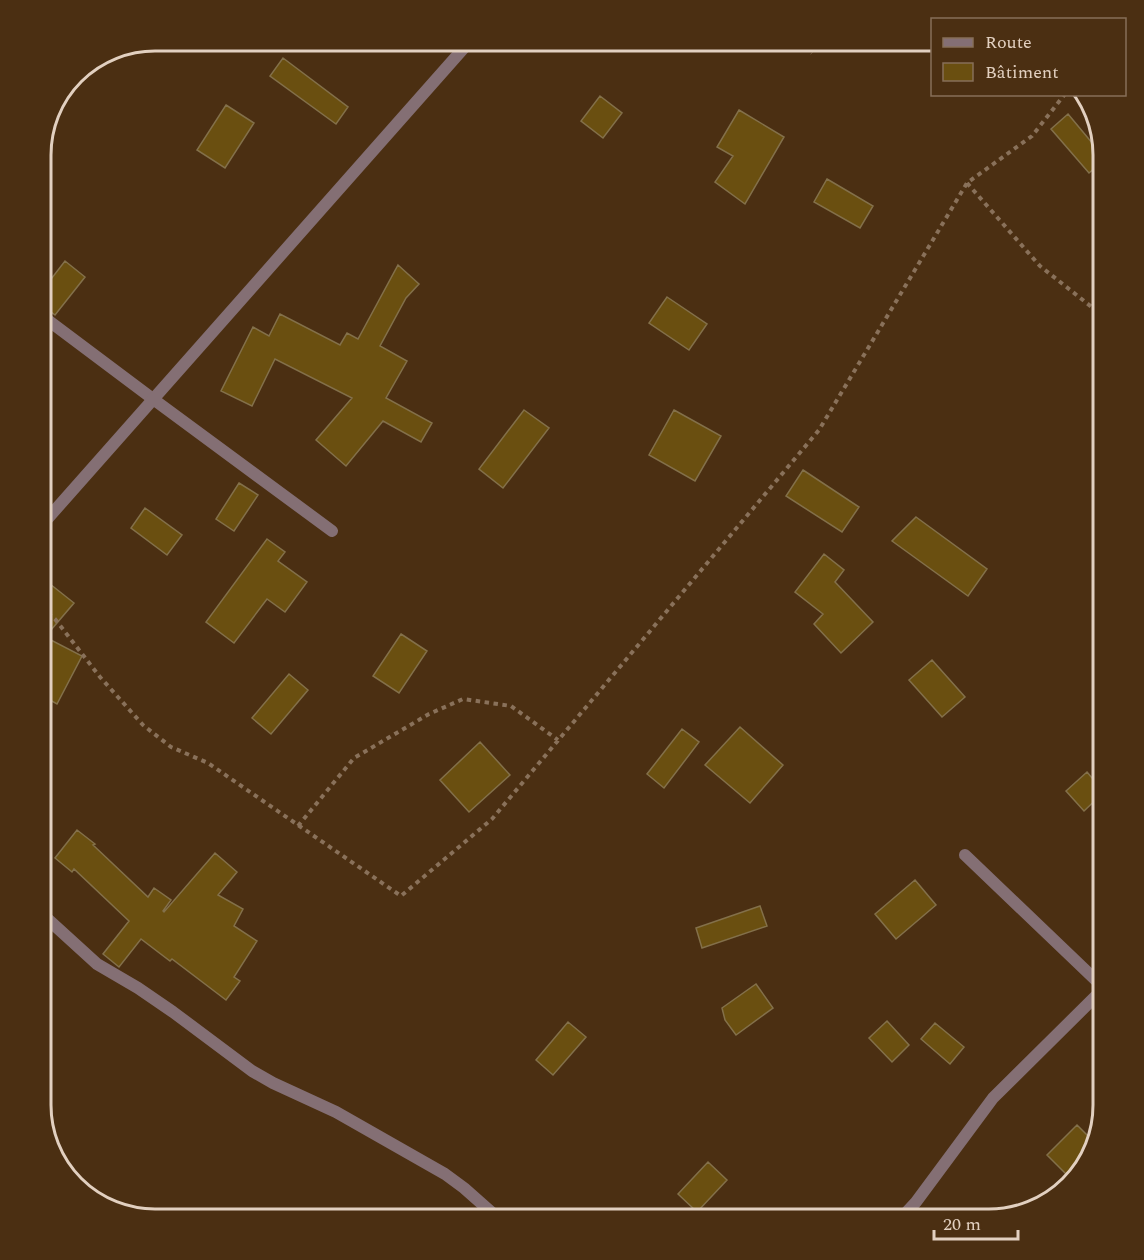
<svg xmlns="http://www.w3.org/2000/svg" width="1144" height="1260" font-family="Spectral,serif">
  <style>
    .building { fill: #6a4f10; stroke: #83704a; stroke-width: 1.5 }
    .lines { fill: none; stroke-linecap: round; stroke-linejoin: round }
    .path { stroke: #89715a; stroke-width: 4; stroke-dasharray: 4.5 4.5; stroke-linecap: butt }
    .lane { stroke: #846f74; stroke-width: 12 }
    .street { stroke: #846f74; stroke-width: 12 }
    .rim { fill: none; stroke: #e2d0c0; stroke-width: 3 }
  </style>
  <rect width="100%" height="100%" fill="#4b2f12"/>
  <path class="building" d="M 283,58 L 348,107 L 336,124 L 270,76 Z
    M 600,96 L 622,113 L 603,138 L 581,121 Z
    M 226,105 L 254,123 L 225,168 L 197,150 Z
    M 739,110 L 784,137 L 745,204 L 715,182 L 733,156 L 717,147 Z
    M 1068,114 L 1103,156 L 1103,161 L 1089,173 L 1051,129 Z
    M 827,179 L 873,206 L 860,228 L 814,202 Z
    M 65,261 L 85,277 L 55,315 L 41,304 L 41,292 Z
    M 398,265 L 419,284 L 406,298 L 380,346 L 407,361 L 386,398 L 432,423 L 421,442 L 383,421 L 346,466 L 316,440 L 352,398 L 275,359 L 252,406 L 221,391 L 253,327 L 269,336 L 280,314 L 340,345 L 347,333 L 358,339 Z
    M 667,297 L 707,324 L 689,350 L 649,323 Z
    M 524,410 L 549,428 L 503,488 L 479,469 Z
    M 674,410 L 721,436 L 695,481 L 649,455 Z
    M 803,470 L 859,507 L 842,532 L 786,496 Z
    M 239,483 L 258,495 L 234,531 L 216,519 Z
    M 145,508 L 182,535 L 167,555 L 131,528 Z
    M 916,517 L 987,569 L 968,596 L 892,541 Z
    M 267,539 L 285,552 L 278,561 L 307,582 L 285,612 L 267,599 L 234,643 L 206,622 Z
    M 824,554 L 844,570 L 835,582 L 873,622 L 841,653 L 814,624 L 823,614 L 795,592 Z
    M 50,584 L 74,603 L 45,637 L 82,656 L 57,704 L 41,695 L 41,595 Z
    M 401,634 L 427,651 L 399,693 L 373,676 Z
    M 932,660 L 965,697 L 942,717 L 909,680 Z
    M 289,674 L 308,690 L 271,734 L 252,718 Z
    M 740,727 L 783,765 L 750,803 L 705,765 Z
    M 682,729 L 699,742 L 664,788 L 647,774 Z
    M 480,742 L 510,775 L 469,812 L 440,780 Z
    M 1087,772 L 1103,791 L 1103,793 L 1084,811 L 1066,791 Z
    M 77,830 L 95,844 L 93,845 L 148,897 L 154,888 L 171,900 L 163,911 L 164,912 L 215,853 L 237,872 L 218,895 L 243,909 L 234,926 L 257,941 L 234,977 L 240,981 L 226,1000 L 172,959 L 170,961 L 141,939 L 119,967 L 103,954 L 129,921 L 74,869 L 72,872 L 55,858 Z
    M 915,880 L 936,905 L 896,939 L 875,914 Z
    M 760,906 L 767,926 L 702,948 L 696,928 Z
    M 756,984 L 773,1008 L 736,1035 L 725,1020 L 722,1008 Z
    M 887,1021 L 909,1045 L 892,1062 L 869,1038 Z
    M 568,1022 L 586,1037 L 553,1075 L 536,1060 Z
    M 935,1023 L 964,1047 L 950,1064 L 921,1039 Z
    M 1077,1125 L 1095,1143 L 1094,1146 L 1066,1174 L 1047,1155 Z
    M 708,1162 L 727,1180 L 697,1212 L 678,1194 Z"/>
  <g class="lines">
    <path class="path" d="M 798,41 L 812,53
      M 967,183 L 1040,266 L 1103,316
      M 41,607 L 55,619 L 100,677 L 143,725 L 171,747 L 208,763 L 401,896 L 492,819 L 819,430 L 967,183 L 1032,136 L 1065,94
      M 298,826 L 354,758 L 429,714 L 463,699 L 511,706 L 558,740"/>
    <path class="lane" d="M 41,315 L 153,399"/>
    <path class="street" d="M 153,399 L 332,531
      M 41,526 L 470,41
      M 965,855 L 1103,987
      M 41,913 L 97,964 L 138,988 L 173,1012 L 252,1071 L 273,1083 L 336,1112 L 445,1174 L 464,1188 L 499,1219
      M 898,1219 L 904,1215 L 916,1202 L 993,1098 L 1103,989"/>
  </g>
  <path d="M0 0H1144V1260H0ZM155 51H989A104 104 0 0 1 1093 155V1105A104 104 0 0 1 989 1209H155A104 104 0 0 1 51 1105V155A104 104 0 0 1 155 51Z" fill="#4b2f12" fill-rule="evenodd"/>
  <path class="rim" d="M155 51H989A104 104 0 0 1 1093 155V1105A104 104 0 0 1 989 1209H155A104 104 0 0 1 51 1105V155A104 104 0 0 1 155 51Z"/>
  <rect x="931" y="18" width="195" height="78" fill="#4b2f12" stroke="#876f58" stroke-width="1.5"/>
  <rect x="943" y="38" width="30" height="9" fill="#846f74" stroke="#876f58" stroke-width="1.5"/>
  <text x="985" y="48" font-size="18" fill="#e2d0c0">Route</text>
  <rect x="943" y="63" width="30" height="18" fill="#6a4f10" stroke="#876f58" stroke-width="1.5"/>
  <text x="985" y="78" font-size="18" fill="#e2d0c0">Bâtiment</text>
  <path d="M934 1230v9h84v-9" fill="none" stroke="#e2d0c0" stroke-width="3"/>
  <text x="943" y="1230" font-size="18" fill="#e2d0c0" stroke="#4b2f12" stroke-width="4.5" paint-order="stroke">20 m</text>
</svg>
